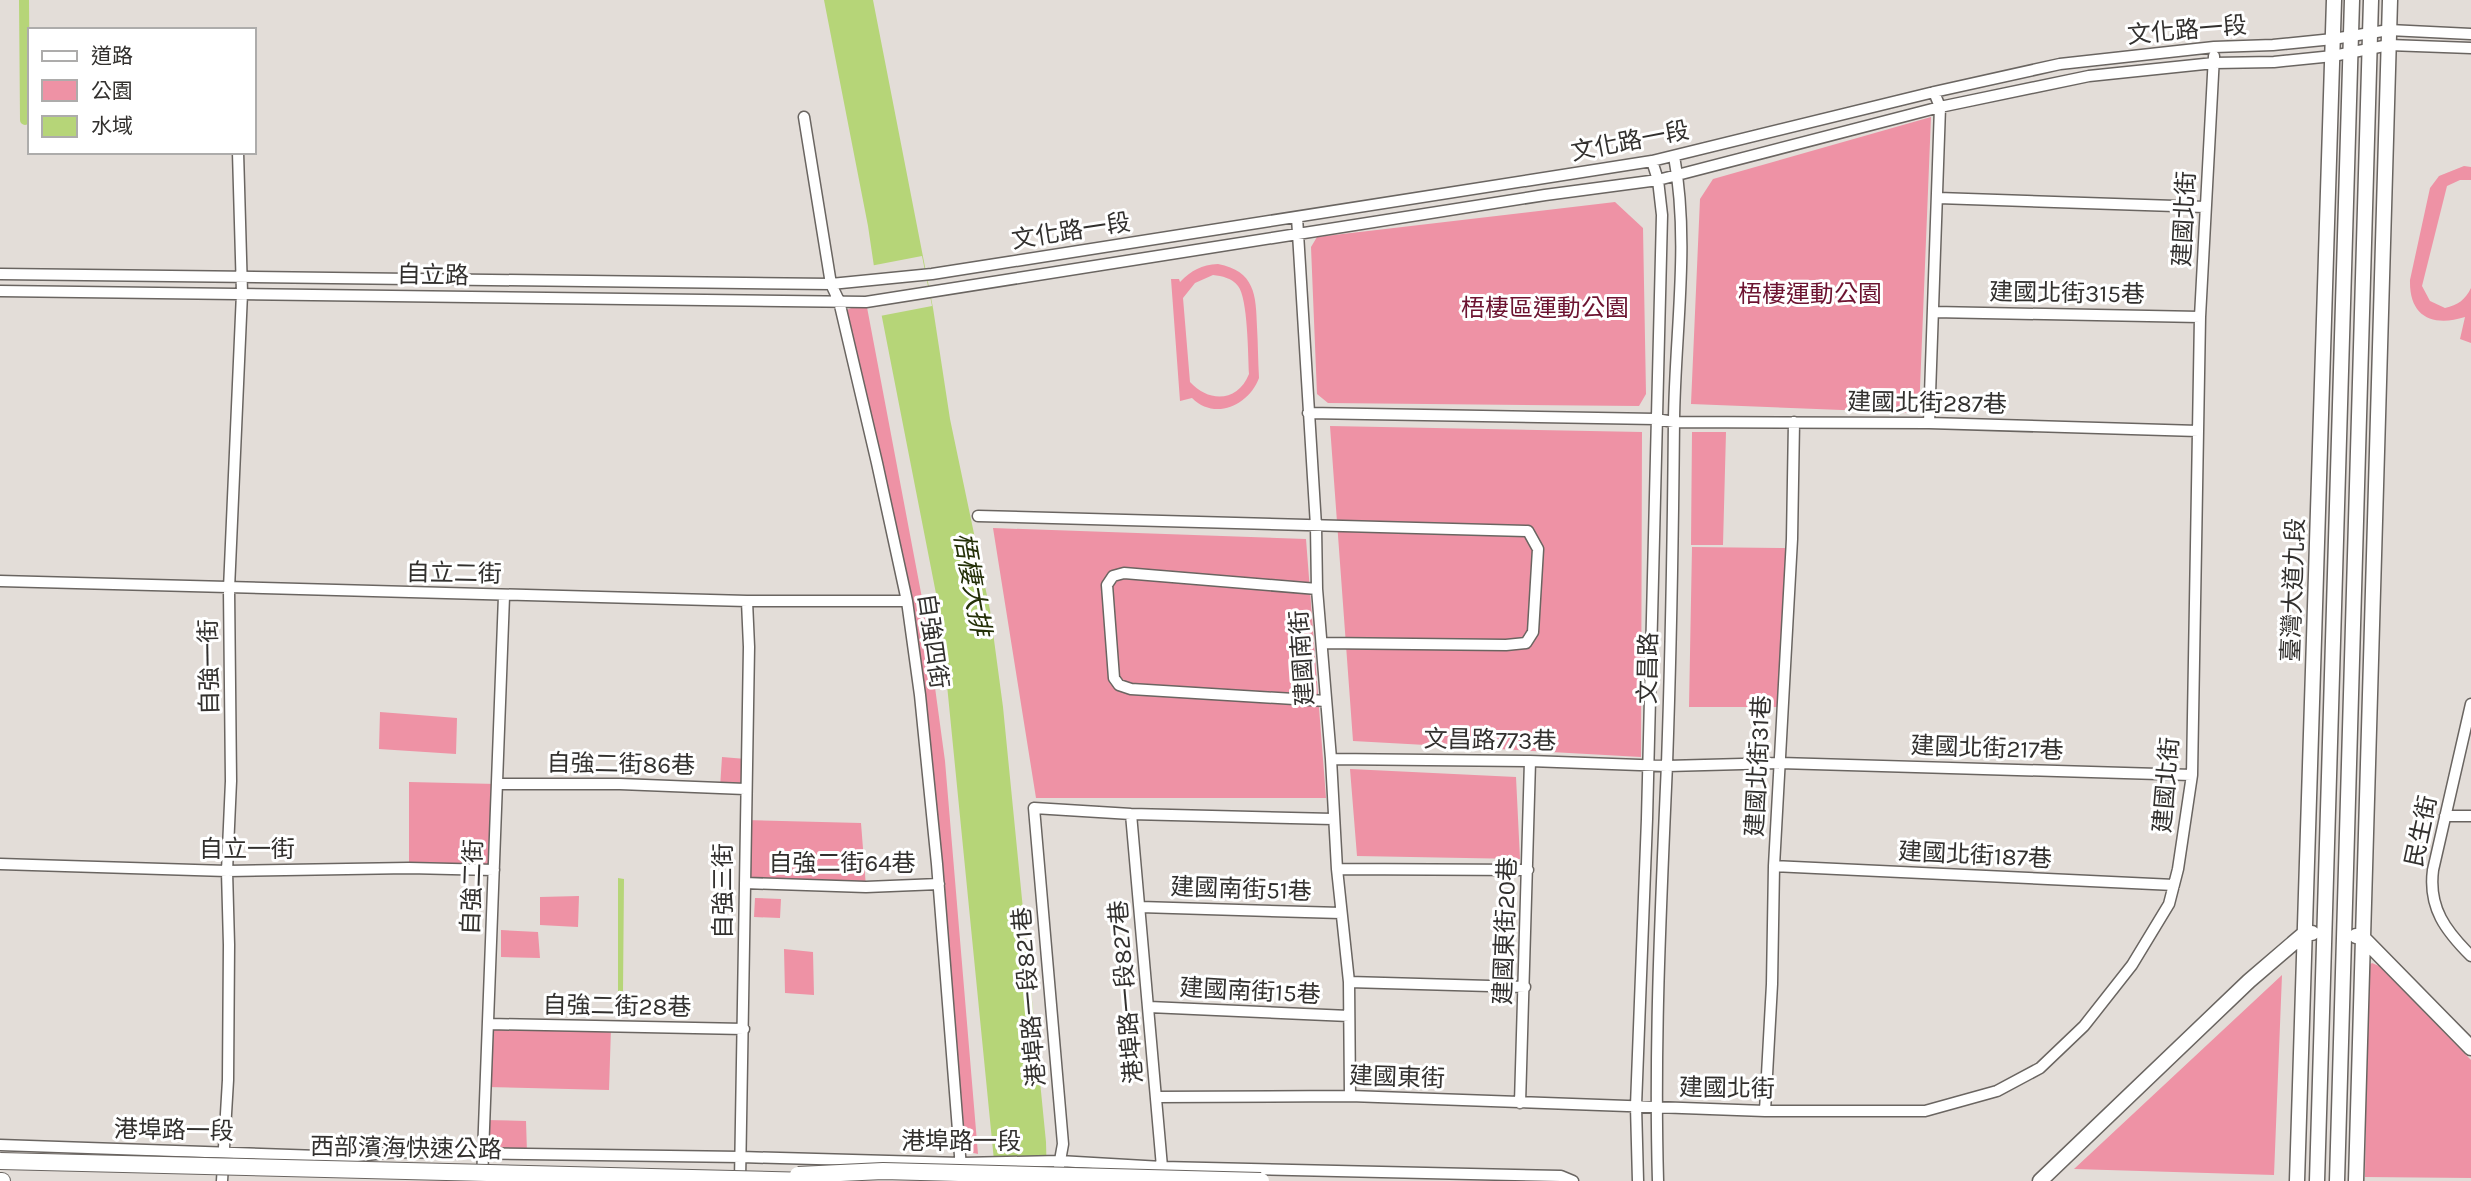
<svg xmlns="http://www.w3.org/2000/svg" width="2471" height="1181" font-family="Karla,'Noto Sans TC',sans-serif">
  <style>
    .green { fill: #ee92a5; fill-rule: evenodd }
    .water { fill: #b6d578 }
    .pier { fill: #e3ddd8 }
    .lines { fill: none; stroke-linecap: round; stroke-linejoin: round }
    .canal { stroke: #b6d578; stroke-width: 10 }
    .minor-casing { stroke: #6a6561; stroke-width: 13 }
    .major-casing { stroke: #6a6561; stroke-width: 17 }
    .highway-casing { stroke: #6a6561; stroke-width: 18 }
    .minor { stroke: #fff; stroke-width: 10 }
    .major { stroke: #fff; stroke-width: 14 }
    .highway { stroke: #fff; stroke-width: 16 }
    .highway-bridge-casing { stroke: #6a6561; stroke-width: 18; stroke-linecap: butt }
    .highway-bridge { stroke: #fff; stroke-width: 16 }
    .labels { text-anchor: middle; dominant-baseline: central; stroke-width: 6; stroke-linejoin: round; paint-order: stroke }
    .street-label { font-size: 24px; fill: #32302e; stroke: #fff }
    .park-label { font-size: 24px; fill: #6c1330; stroke: #fff }
    .water-label { font-size: 26px; font-style: italic; fill: #243008; stroke: #fff }
  </style>
  <rect width="100%" height="100%" fill="#e3ddd8"/>
  <path class="green" d="M 1931,117 L 1919,413 L 1691,404 L 1700,199 L 1713,179 Z
    M 2464,166 L 2471,167 L 2471,180 L 2460,180 L 2447,186 L 2422,286 L 2430,301 L 2445,308 C 2458,305 2465,300 2471,288 L 2471,343 L 2460,339 L 2465,317 C 2433,327 2409,317 2410,280 L 2430,188 L 2439,176 Z
    M 1615,202 L 1643,228 L 1646,394 L 1639,406 L 1328,403 L 1317,394 L 1311,247 L 1317,237 Z
    M 1218,264 C 1255,271 1256,295 1257,327 C 1258,344 1258,361 1259,378 C 1249,405 1215,421 1192,398 L 1180,401 L 1171,279 L 1179,279 L 1180,282 C 1192,270 1201,265 1218,264 ZM 1213,275 C 1222,276 1232,278 1238,286 C 1248,298 1248,355 1249,374 C 1238,402 1209,403 1190,382 L 1183,298 L 1195,283 Z
    M 866,302 L 925,614 L 945,761 L 978,1154 L 960,1150 L 909,619 L 844,311 Z
    M 1330,426 L 1642,432 L 1641,757 L 1353,741 Z
    M 1692,432 L 1726,432 L 1723,545 L 1691,545 Z
    M 993,528 L 1306,539 L 1326,798 L 1036,798 Z
    M 1692,547 L 1787,548 L 1779,707 L 1689,707 Z
    M 380,712 L 457,718 L 456,754 L 379,749 Z
    M 722,757 L 746,759 L 745,789 L 720,788 Z
    M 1350,769 L 1516,777 L 1520,859 L 1357,856 Z
    M 409,782 L 497,784 L 494,870 L 409,868 Z
    M 745,820 L 861,823 L 866,887 L 745,883 Z
    M 579,896 L 578,927 L 540,925 L 540,897 Z
    M 755,898 L 781,899 L 780,918 L 754,917 Z
    M 501,930 L 538,932 L 540,958 L 501,957 Z
    M 784,949 L 813,952 L 814,995 L 785,993 Z
    M 2372,963 L 2379,966 L 2471,1060 L 2471,1178 L 2365,1177 L 2368,966 Z
    M 2282,975 L 2274,1175 L 2074,1169 Z
    M 489,1024 L 611,1028 L 609,1090 L 487,1087 Z
    M 485,1120 L 526,1121 L 527,1153 L 484,1153 Z"/>
  <path class="water" d="M 824,0 L 873,0 L 933,308 L 950,419 L 990,610 L 1003,707 L 1046,1142 L 1047,1181 L 996,1181 L 940,614 L 880,307 L 868,226 Z
    M 618,878 L 624,879 L 623,991 L 618,991 Z"/>
  <path class="pier" d="M 922,256 L 932,306 L 880,316 L 870,266 Z"/>
  <g class="lines">
    <path class="canal" d="M 24,0 L 25,120"/>
    <g class="minor-casing">
      <path id="minor" d="M 804,117 L 831,284 L 839,301 L 877,463 L 907,601 L 920,695 L 937,864 L 962,1181
        M 1938,198 L 2205,207
        M 1297,217 L 1316,526 L 1317,589 L 1331,759 L 1337,869 L 1349,982 L 1350,1096
        M 0,274 L 831,284 L 932,274 L 1652,161 L 1934,92 L 2060,64 L 2214,47 L 2273,45 L 2333,39 L 2389,30 L 2471,34
        M 0,291 L 866,302 L 1545,195 L 1658,180 L 1940,107 L 2089,76 L 2214,63 L 2274,62 L 2333,56 L 2389,45 L 2471,48
        M 1934,312 L 2200,317
        M 1308,413 L 1656,419 L 1674,422 L 1929,423 L 2198,431
        M 1929,423 L 1940,107 L 1934,92
        M 978,516 L 1528,531 L 1538,549 L 1533,632 L 1526,643 L 1506,645 L 1322,643
        M 0,581 L 747,601 L 907,601
        M 1317,589 L 1124,573 L 1113,576 L 1107,585 L 1114,678 L 1119,685 L 1131,689 L 1326,701
        M 2471,704 L 2433,870 C 2428,908 2446,931 2471,956
        M 1331,759 L 1530,761 L 1667,766 L 1780,763 L 2192,775
        M 497,784 L 620,784 L 745,789
        M 1131,814 L 1162,1167
        M 2445,816 L 2471,816
        M 0,864 L 227,871 L 409,868 L 494,870
        M 1774,866 L 2174,885
        M 1337,869 L 1528,870
        M 745,883 L 866,887 L 939,884
        M 1140,907 L 1341,913
        M 1349,982 L 1525,987
        M 1149,1007 L 1349,1016
        M 489,1024 L 744,1029
        M 1156,1097 L 1350,1096 L 1765,1111 L 1925,1111 L 1997,1091 L 2040,1068 L 2084,1026 L 2132,965 L 2169,904 L 2178,869 L 2192,775 L 2200,317 L 2214,56
        M 1520,1103 L 1530,761
        M 1765,1111 L 1772,984 L 1774,866 L 1792,539 L 1794,422
        M 0,1145 L 348,1157 L 394,1152 L 741,1157 L 961,1163 L 1059,1161 L 1162,1167 L 1561,1176 L 1573,1181
        M 1059,1166 L 1063,1144 L 1034,808 L 1131,814 L 1333,819
        M 222,1181 L 228,1080 L 229,945 L 227,871 L 231,781 L 229,589 L 242,293 L 238,152
        M 482,1181 L 504,596
        M 740,1181 L 749,647 L 747,601
        M 1638,1181 L 1636,1106 L 1647,819 L 1662,215 L 1658,180 L 1652,161
        M 1658,1181 C 1654,1041 1661,903 1667,764 C 1671,649 1673,534 1674,420 C 1675,332 1690,243 1674,156"/>
    </g>
    <g class="major-casing">
      <path id="major" d="M 2356,936 L 2362,937 L 2471,1048
        M 2040,1181 L 2249,981 L 2305,933 L 2312,933
        M 2297,1181 L 2334,0
        M 2317,1181 L 2352,0
        M 2337,1181 L 2371,0
        M 2356,1181 L 2390,0"/>
    </g>
    <g class="highway-casing">
      <path id="highway" d="M 0,1181 L 2,1181"/>
    </g>
    <use href="#minor" class="minor"/>
    <use href="#major" class="major"/>
    <use href="#highway" class="highway"/>
    <g class="highway-bridge-casing">
      <path id="highway-bridge" d="M 0,1161 L 811,1181
        M 798,1175 L 883,1171 L 1261,1181"/>
    </g>
    <use href="#highway-bridge" class="highway-bridge"/>
  </g>
  <g class="labels">
    <g class="street-label">
      <text transform="translate(2187 30) rotate(-5)">文化路一段</text>
      <text transform="translate(1630 141) rotate(-11)">文化路一段</text>
      <text transform="translate(2184 219) rotate(-87)">建國北街</text>
      <text transform="translate(1071 231) rotate(-9)">文化路一段</text>
      <text transform="translate(433 275) rotate(1)">自立路</text>
      <text transform="translate(2067 293) rotate(1)">建國北街315巷</text>
      <text transform="translate(1927 403) rotate(1)">建國北街287巷</text>
      <text transform="translate(454 573) rotate(1)">自立二街</text>
      <text transform="translate(2293 590) rotate(-88)">臺灣大道九段</text>
      <text transform="translate(933 641) rotate(82)">自強四街</text>
      <text transform="translate(1302 658) rotate(-94)">建國南街</text>
      <text transform="translate(209 667) rotate(-91)">自強一街</text>
      <text transform="translate(1648 668) rotate(-89)">文昌路</text>
      <text transform="translate(1490 740) rotate(1)">文昌路773巷</text>
      <text transform="translate(1987 748) rotate(2)">建國北街217巷</text>
      <text transform="translate(621 764) rotate(1)">自強二街86巷</text>
      <text transform="translate(1758 766) rotate(-87)">建國北街31巷</text>
      <text transform="translate(2166 785) rotate(-85)">建國北街</text>
      <text transform="translate(2421 831) rotate(-78)">民生街</text>
      <text x="247" y="849">自立一街</text>
      <text transform="translate(1975 855) rotate(3)">建國北街187巷</text>
      <text x="842" y="863">自強二街64巷</text>
      <text transform="translate(472 887) rotate(-88)">自強二街</text>
      <text transform="translate(1241 889) rotate(2)">建國南街51巷</text>
      <text transform="translate(723 891) rotate(-90)">自強三街</text>
      <text transform="translate(1505 931) rotate(-88)">建國東街20巷</text>
      <text transform="translate(1250 991) rotate(3)">建國南街15巷</text>
      <text transform="translate(1126 992) rotate(-95)">港埠路一段827巷</text>
      <text transform="translate(1029 997) rotate(-95)">港埠路一段821巷</text>
      <text transform="translate(617 1006) rotate(1)">自強二街28巷</text>
      <text transform="translate(1397 1077) rotate(2)">建國東街</text>
      <text transform="translate(1727 1088) rotate(1)">建國北街</text>
      <text transform="translate(174 1130) rotate(1)">港埠路一段</text>
      <text x="961" y="1141">港埠路一段</text>
      <text transform="translate(406 1148) rotate(1)">西部濱海快速公路</text>
    </g>
    <g class="park-label">
      <text x="1810" y="294">梧棲運動公園</text>
      <text x="1545" y="308">梧棲區運動公園</text>
    </g>
    <g class="water-label">
      <text transform="translate(972 584) rotate(80)">梧棲大排</text>
    </g>
  </g>
  <rect x="28" y="28" width="228" height="126" fill="#ffffff" stroke="#adacab" stroke-width="2"/>
  <rect x="42" y="51" width="35" height="10" fill="#ffffff" stroke="#adacab" stroke-width="2"/>
  <text x="91" y="63" font-size="21" fill="#32302e">道路</text>
  <rect x="42" y="80" width="35" height="21" fill="#ee92a5" stroke="#adacab" stroke-width="2"/>
  <text x="91" y="98" font-size="21" fill="#32302e">公園</text>
  <rect x="42" y="116" width="35" height="21" fill="#b6d578" stroke="#adacab" stroke-width="2"/>
  <text x="91" y="133" font-size="21" fill="#32302e">水域</text>
</svg>
